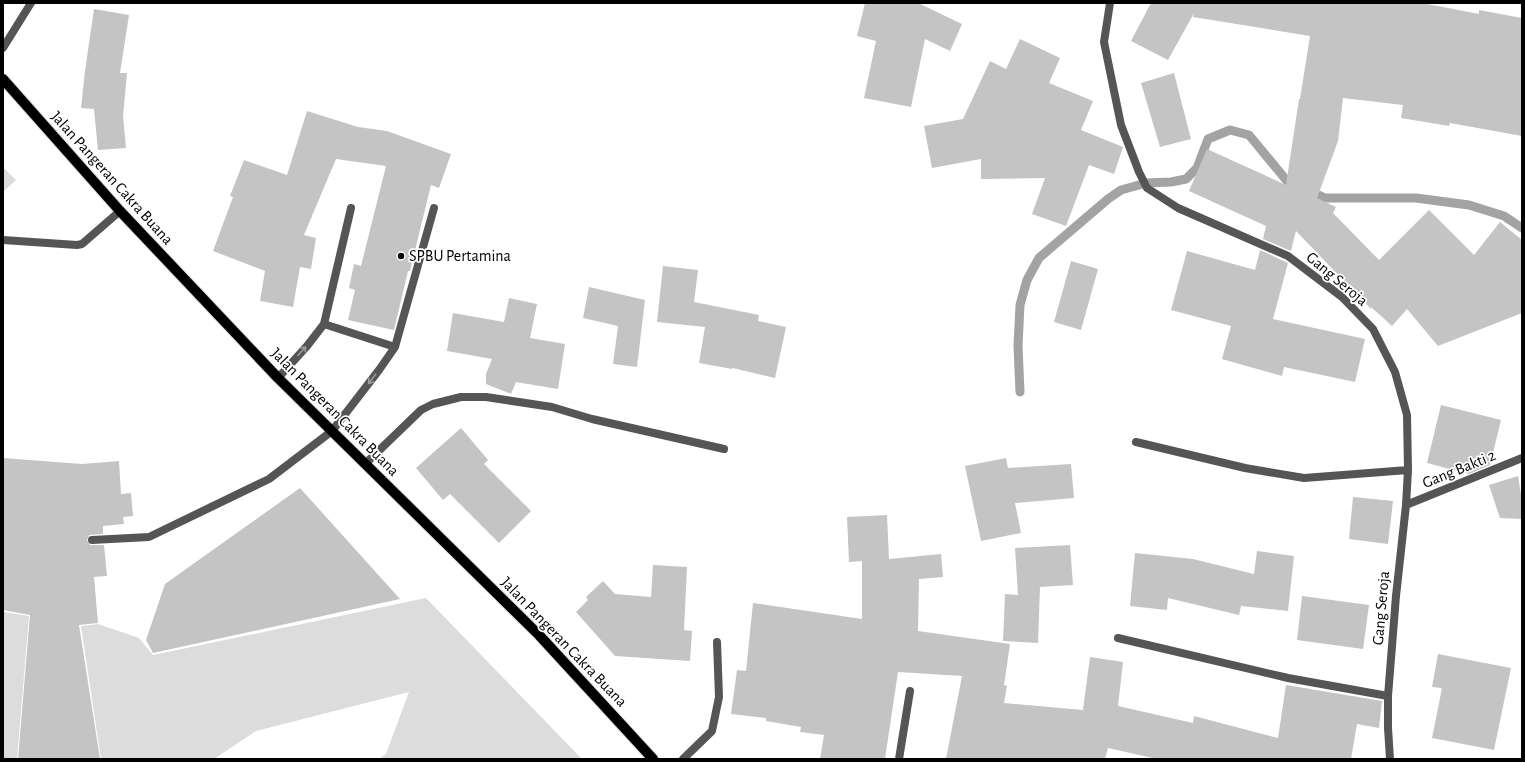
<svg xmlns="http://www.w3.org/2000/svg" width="1525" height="762" font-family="'Alegreya Sans',sans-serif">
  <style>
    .green { fill: #dcdcdc }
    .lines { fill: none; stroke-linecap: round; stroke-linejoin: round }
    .stream { stroke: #a3a3a3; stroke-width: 9 }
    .building { fill: #c4c4c4 }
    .primary-casing { stroke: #dbdbdb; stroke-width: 12 }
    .service { stroke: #555; stroke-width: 8 }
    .minor { stroke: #555; stroke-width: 8 }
    .primary { stroke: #000; stroke-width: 10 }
    .oneway { stroke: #999 }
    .poi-dot { fill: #000; stroke: #fff; stroke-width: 1.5 }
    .labels { text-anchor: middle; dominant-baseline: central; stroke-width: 3.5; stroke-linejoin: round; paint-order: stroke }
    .street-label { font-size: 16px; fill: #000; stroke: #fff }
    .poi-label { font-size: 16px; fill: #000; stroke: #fff; text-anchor: start }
  </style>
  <rect width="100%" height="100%" fill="#fff"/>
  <path class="green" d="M 3,167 L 16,180 L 3,192 Z
    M 426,598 L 582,759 L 379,759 L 386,754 L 409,692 L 256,731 L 214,759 L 101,759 L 81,626 L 98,624 L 139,638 L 153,655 Z
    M 3,612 L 29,616 L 17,759 L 3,759 Z"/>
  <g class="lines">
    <path class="stream" d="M 1308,190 L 1325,198 L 1416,198 L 1469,205 L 1504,216 L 1522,228
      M 1020,392 L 1018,346 L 1020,305 L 1027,280 L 1039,258 L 1108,199 L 1121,190 L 1146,183 L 1171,182 L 1186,179 L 1197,168 L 1208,139 L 1230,130 L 1249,135 L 1287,181 L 1296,185"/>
  </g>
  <path class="building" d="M 865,3 L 918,3 L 962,24 L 950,51 L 925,39 L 911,107 L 864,98 L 876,41 L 857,36 Z
    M 1151,3 L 1422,3 L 1479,14 L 1479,10 L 1522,18 L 1522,136 L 1450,123 L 1449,126 L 1401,118 L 1403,105 L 1343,98 L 1338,141 L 1317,198 L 1336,207 L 1333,213 L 1379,260 L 1429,210 L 1474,255 L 1500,222 L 1522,240 L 1522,313 L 1438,346 L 1407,309 L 1392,326 L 1371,307 L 1371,309 L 1296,231 L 1291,251 L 1263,239 L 1266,226 L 1189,191 L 1207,149 L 1286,185 L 1299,99 L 1300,99 L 1310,36 L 1193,17 L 1194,13 L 1168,60 L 1131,41 Z
    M 94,9 L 129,15 L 120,73 L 127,73 L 123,116 L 126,148 L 98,150 L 94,109 L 81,108 L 85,71 Z
    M 1020,39 L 1060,58 L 1049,83 L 1093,101 L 1081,130 L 1123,147 L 1114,174 L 1089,165 L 1066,226 L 1032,214 L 1045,178 L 981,179 L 981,159 L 932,168 L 924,126 L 963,119 L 990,61 L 1006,69 Z
    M 1174,73 L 1191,139 L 1160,147 L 1141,83 Z
    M 307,111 L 358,127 L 387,131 L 451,154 L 439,188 L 431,185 L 410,271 L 408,271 L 394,330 L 348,320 L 355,290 L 349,288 L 354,264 L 361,266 L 386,166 L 336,159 L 304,235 L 316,238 L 311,269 L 300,267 L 293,307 L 260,301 L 265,271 L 213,251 L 233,197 L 230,196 L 244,160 L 287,175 Z
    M 1260,250 L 1288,263 L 1273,319 L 1365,339 L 1355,382 L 1284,367 L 1282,376 L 1222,359 L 1231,326 L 1171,310 L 1187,251 L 1255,270 Z
    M 1071,261 L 1098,269 L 1081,330 L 1054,322 Z
    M 663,266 L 698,270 L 694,302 L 759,315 L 758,321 L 786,327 L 775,378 L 733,368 L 732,369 L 699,363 L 705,327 L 657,322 Z
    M 589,287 L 645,300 L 637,367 L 613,364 L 618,326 L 583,318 Z
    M 509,298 L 537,304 L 530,338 L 565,344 L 558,389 L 516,382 L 511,394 L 486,384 L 486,374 L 492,359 L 447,351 L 453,313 L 504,322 Z
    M 1441,405 L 1501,420 L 1490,465 L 1469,474 L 1427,463 Z
    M 461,428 L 488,460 L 484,464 L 531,511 L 499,543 L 450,494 L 443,500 L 416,468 Z
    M 3,458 L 82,464 L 119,461 L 121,494 L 131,493 L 133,516 L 123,517 L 124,524 L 103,526 L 103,534 L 89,535 L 87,540 L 90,545 L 104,545 L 107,576 L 94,577 L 98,623 L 79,625 L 100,759 L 18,759 L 30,615 L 3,610 Z
    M 1006,458 L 1008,468 L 1071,464 L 1074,498 L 1015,503 L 1021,533 L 981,541 L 965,466 Z
    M 1518,476 L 1522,501 L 1522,519 L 1500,518 L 1489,485 Z
    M 300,488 L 400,599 L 153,653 L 146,640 L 165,584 Z
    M 1353,497 L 1393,501 L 1388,544 L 1349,539 Z
    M 887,515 L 889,559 L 941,554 L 943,577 L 919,579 L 918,631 L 1010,644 L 1004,685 L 1007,686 L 1004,703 L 1083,710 L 1090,657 L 1123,662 L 1118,706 L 1193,723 L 1194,716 L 1278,738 L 1286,685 L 1382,701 L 1379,728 L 1357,724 L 1351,759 L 1157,759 L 1108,748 L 1105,759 L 946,759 L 962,676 L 898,672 L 885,759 L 820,759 L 824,735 L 800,732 L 801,727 L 766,721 L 766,718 L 731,714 L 737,670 L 746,671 L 753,603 L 862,619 L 862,561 L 849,562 L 847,517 Z
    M 1070,545 L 1073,585 L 1040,587 L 1038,643 L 1003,641 L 1005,594 L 1018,595 L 1015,548 Z
    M 1257,551 L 1294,556 L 1288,611 L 1241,606 L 1239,615 L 1168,598 L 1167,610 L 1130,606 L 1135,553 L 1193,559 L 1254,574 Z
    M 653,565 L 687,567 L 684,630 L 692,631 L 690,661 L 615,656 L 576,612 L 588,600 L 586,597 L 603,581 L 615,594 L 651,597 Z
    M 1302,596 L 1369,605 L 1363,649 L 1297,640 Z
    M 1438,654 L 1511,668 L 1494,750 L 1432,738 L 1442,688 L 1432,687 Z"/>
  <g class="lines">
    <g class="primary-casing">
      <path id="primary" d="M 3,79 L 120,211 L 278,378 L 539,635 L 653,759"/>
    </g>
    <path class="service" d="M 3,240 L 77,245 L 82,244 L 120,211
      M 324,324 L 395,347
      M 278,378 L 307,346 L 324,324 L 351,208
      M 92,540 L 149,537 L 269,479 L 332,431 L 379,370 L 395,347 L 434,208"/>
    <path class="minor" d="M 1110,3 L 1104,42 L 1121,125 L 1139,172 L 1147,188 L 1178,208 L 1288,256 L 1342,297 L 1373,329 L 1395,372 L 1407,415 L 1408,470 L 1406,505 L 1396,596 L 1388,696 L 1388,728 L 1390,759
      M 3,48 L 31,3
      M 1136,442 L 1245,468 L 1304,478 L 1408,470
      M 366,463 L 421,410 L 433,404 L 461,397 L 486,397 L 552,407 L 592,419 L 724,449
      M 1406,505 L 1522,458
      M 1118,638 L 1288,678 L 1388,696
      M 683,759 L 712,731 L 719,697 L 717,642
      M 899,759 L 910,691"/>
    <use href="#primary" class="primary"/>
  </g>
  <defs><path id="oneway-shaft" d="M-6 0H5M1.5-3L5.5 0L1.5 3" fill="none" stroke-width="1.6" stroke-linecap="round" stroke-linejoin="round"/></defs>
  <g class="oneway">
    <use href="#oneway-shaft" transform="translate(302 351) rotate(-48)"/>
    <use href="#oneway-shaft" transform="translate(372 379) rotate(127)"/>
  </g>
  <circle class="poi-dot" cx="401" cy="256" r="4"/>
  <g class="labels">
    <g class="street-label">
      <text transform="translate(112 178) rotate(48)">Jalan Pangeran Cakra Buana</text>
      <text transform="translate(1337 279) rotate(40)">Gang Seroja</text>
      <text transform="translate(335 412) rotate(45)">Jalan Pangeran Cakra Buana</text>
      <text transform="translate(1459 469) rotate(-22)">Gang Bakti 2</text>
      <text transform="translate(1381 608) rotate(-85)">Gang Seroja</text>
      <text transform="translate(564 642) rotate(46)">Jalan Pangeran Cakra Buana</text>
    </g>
    <g class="poi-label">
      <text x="409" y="256">SPBU Pertamina</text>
    </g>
  </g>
  <rect width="1525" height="762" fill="none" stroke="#000000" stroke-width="8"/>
</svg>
